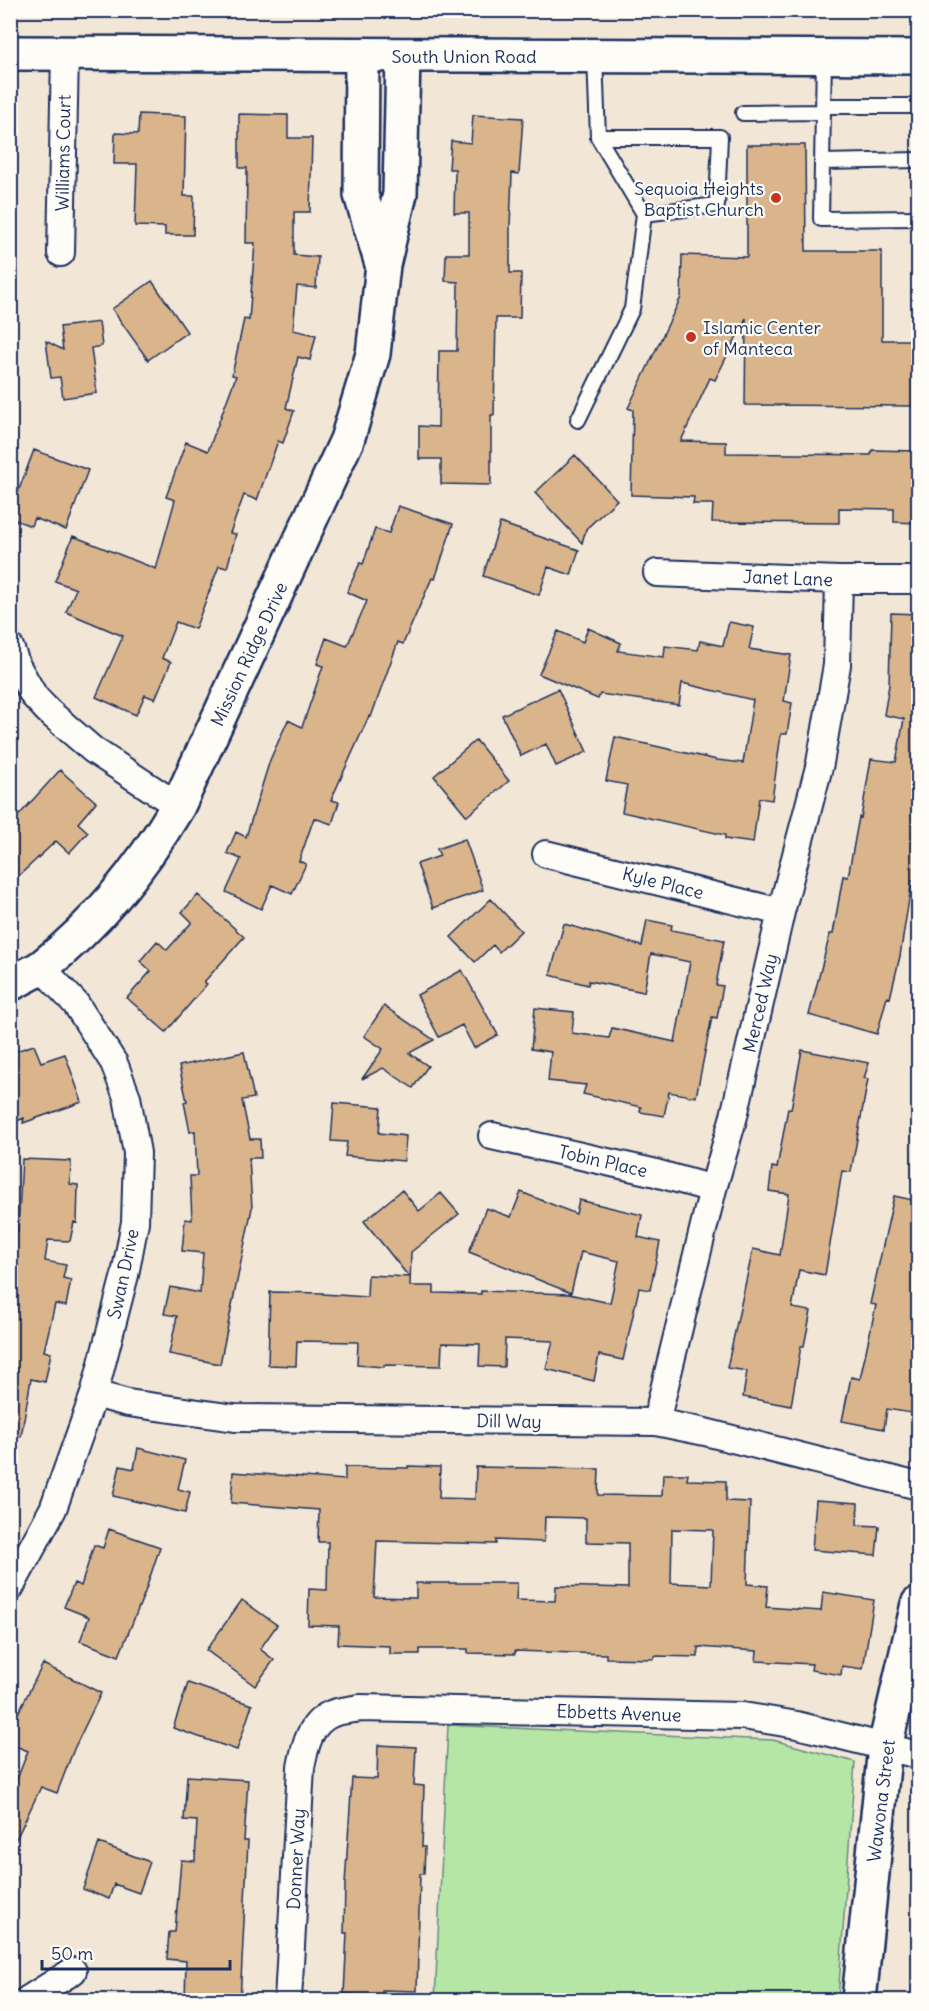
<svg xmlns="http://www.w3.org/2000/svg" width="929" height="2011" font-family="Delius,sans-serif">
  <style>
    .green { fill: #b6e6a5; stroke: #688a82; stroke-width: 1.5 }
    .building { fill: #dab58b; stroke: #1b2f5e; stroke-width: 1.5; fill-rule: evenodd }
    .lines { fill: none; stroke-linecap: round; stroke-linejoin: round }
    .service-casing { stroke: #1b2f5e; stroke-width: 18 }
    .minor-casing { stroke: #1b2f5e; stroke-width: 30 }
    .tertiary-casing { stroke: #1b2f5e; stroke-width: 38 }
    .service { stroke: #fdfcf7; stroke-width: 14 }
    .minor { stroke: #fdfcf7; stroke-width: 26 }
    .tertiary { stroke: #fdfcf7; stroke-width: 33 }
    .poi-dot { fill: #c8321e; stroke: #fdfcf7; stroke-width: 2 }
    .labels { text-anchor: middle; dominant-baseline: central; stroke-width: 4.5; stroke-linejoin: round; paint-order: stroke }
    .street-label { font-size: 18px; fill: #1b2f5e; stroke: #fdfcf7 }
    .poi-label { font-size: 18px; fill: #1b2f5e; stroke: #fdfcf7; text-anchor: end }
  </style>
  <rect width="100%" height="100%" fill="#f2e7d7"/>
  <filter id="ink" filterUnits="userSpaceOnUse"><feTurbulence type="fractalNoise" baseFrequency=".0167" numOctaves="2"/><feDisplacementMap in="SourceGraphic" scale="12" xChannelSelector="R" yChannelSelector="G"/><feConvolveMatrix kernelMatrix="1 2 1 2 8 2 1 2 1" color-interpolation-filters="sRGB"/></filter>
  <g filter="url(#ink)">
    <path class="green" d="M 448,1725 L 773,1740 L 855,1762 L 838,2000 L 435,2000 Z"/>
    <path class="building" d="M 139,114 L 186,116 L 184,196 L 194,196 L 193,235 L 165,235 L 165,227 L 135,226 L 137,164 L 114,164 L 115,133 L 138,134 Z
      M 239,114 L 288,115 L 288,138 L 312,138 L 310,212 L 294,212 L 294,255 L 318,257 L 316,288 L 297,286 L 293,330 L 316,335 L 310,360 L 298,357 L 286,408 L 294,411 L 283,443 L 278,441 L 257,500 L 244,495 L 230,533 L 236,534 L 227,568 L 219,566 L 195,629 L 176,622 L 162,658 L 171,662 L 155,699 L 145,695 L 136,715 L 96,697 L 123,636 L 66,612 L 76,589 L 55,581 L 73,536 L 156,569 L 175,500 L 166,497 L 186,442 L 208,451 L 236,376 L 232,375 L 244,319 L 249,320 L 255,243 L 246,243 L 247,168 L 239,168 Z
      M 473,115 L 523,118 L 519,174 L 512,173 L 510,227 L 510,273 L 521,273 L 520,318 L 496,318 L 494,415 L 491,415 L 491,485 L 441,484 L 441,459 L 419,459 L 419,426 L 438,427 L 439,351 L 457,351 L 458,282 L 445,281 L 446,254 L 469,254 L 469,213 L 454,213 L 455,169 L 449,169 L 451,141 L 471,143 Z
      M 747,145 L 805,145 L 806,251 L 882,251 L 882,340 L 914,340 L 914,406 L 745,405 L 746,318 L 715,380 L 710,378 L 681,441 L 726,442 L 726,453 L 871,455 L 872,450 L 918,451 L 918,523 L 894,522 L 894,509 L 839,508 L 839,523 L 712,522 L 713,504 L 693,504 L 694,497 L 631,495 L 633,410 L 628,408 L 681,297 L 682,255 L 747,257 Z
      M 152,281 L 187,332 L 148,360 L 112,309 Z
      M 99,322 L 102,346 L 91,348 L 97,393 L 63,398 L 60,377 L 51,378 L 46,341 L 63,350 L 60,327 Z
      M 34,450 L 88,470 L 66,530 L 34,518 L 31,526 L 10,518 L 10,513 Z
      M 575,455 L 617,500 L 586,529 L 582,543 L 535,493 Z
      M 398,506 L 453,524 L 435,579 L 432,578 L 403,644 L 398,642 L 371,717 L 369,716 L 331,800 L 339,802 L 332,824 L 314,818 L 299,861 L 306,864 L 292,894 L 272,885 L 261,909 L 226,892 L 241,859 L 227,853 L 236,832 L 246,837 L 270,760 L 288,720 L 302,727 L 323,666 L 317,664 L 326,638 L 347,646 L 367,601 L 347,592 L 360,563 L 363,564 L 375,529 L 389,533 Z
      M 500,523 L 579,550 L 571,575 L 548,567 L 539,595 L 483,576 Z
      M 891,613 L 918,614 L 918,881 L 912,880 L 900,956 L 890,998 L 887,997 L 877,1034 L 809,1015 L 830,934 L 833,934 L 843,876 L 848,877 L 859,817 L 861,818 L 871,759 L 896,762 L 904,719 L 884,715 L 889,685 Z
      M 729,622 L 754,627 L 749,649 L 791,655 L 784,701 L 792,703 L 787,734 L 781,734 L 772,800 L 759,798 L 753,843 L 725,839 L 725,835 L 622,812 L 627,785 L 606,781 L 615,737 L 717,760 L 743,763 L 753,700 L 682,683 L 679,705 L 600,694 L 598,699 L 539,674 L 558,631 L 583,642 L 588,628 L 621,643 L 618,651 L 664,657 L 665,646 L 698,650 L 700,641 L 723,646 Z
      M 558,689 L 587,752 L 556,766 L 546,744 L 521,756 L 502,715 Z
      M 476,740 L 509,781 L 467,816 L 434,776 Z
      M 60,770 L 96,802 L 78,823 L 88,832 L 69,853 L 56,841 L 10,884 L 10,825 Z
      M 465,839 L 483,890 L 433,908 L 417,864 L 440,856 L 437,849 Z
      M 198,895 L 244,937 L 204,982 L 207,984 L 166,1032 L 127,998 L 151,971 L 140,961 L 157,941 L 167,950 L 192,922 L 182,912 Z
      M 491,899 L 521,931 L 499,952 L 493,945 L 475,962 L 451,937 Z
      M 647,920 L 672,925 L 671,930 L 724,940 L 716,985 L 723,986 L 717,1018 L 712,1017 L 696,1097 L 669,1092 L 664,1116 L 640,1112 L 641,1107 L 583,1094 L 586,1085 L 548,1081 L 551,1052 L 531,1049 L 535,1008 L 574,1012 L 572,1033 L 609,1038 L 612,1028 L 675,1042 L 690,962 L 651,954 L 644,992 L 589,981 L 588,985 L 550,975 L 564,924 L 642,946 Z
      M 462,970 L 498,1035 L 474,1048 L 462,1025 L 439,1037 L 417,995 Z
      M 384,1006 L 434,1040 L 409,1053 L 428,1066 L 413,1088 L 383,1068 L 362,1079 L 383,1049 L 364,1036 Z
      M 34,1045 L 41,1062 L 65,1054 L 82,1102 L 23,1123 L 24,1118 L 10,1124 L 10,1053 Z
      M 802,1050 L 869,1063 L 864,1078 L 868,1079 L 851,1172 L 842,1171 L 825,1275 L 799,1270 L 792,1308 L 811,1311 L 804,1346 L 801,1346 L 791,1406 L 743,1397 L 747,1371 L 727,1368 L 753,1249 L 780,1255 L 789,1194 L 769,1191 L 772,1167 L 777,1168 L 788,1108 L 791,1109 Z
      M 244,1052 L 254,1098 L 242,1100 L 250,1139 L 260,1139 L 261,1158 L 249,1158 L 252,1208 L 220,1364 L 169,1354 L 177,1316 L 164,1314 L 170,1287 L 200,1293 L 203,1253 L 182,1251 L 185,1219 L 192,1220 L 190,1176 L 197,1176 L 195,1131 L 190,1132 L 184,1102 L 187,1101 L 179,1066 Z
      M 334,1103 L 381,1107 L 379,1133 L 406,1136 L 404,1161 L 345,1156 L 347,1142 L 331,1141 Z
      M 22,1159 L 71,1161 L 70,1184 L 78,1185 L 77,1223 L 74,1222 L 70,1241 L 48,1240 L 45,1261 L 66,1265 L 63,1278 L 71,1280 L 66,1306 L 55,1304 L 44,1351 L 51,1353 L 45,1382 L 31,1379 L 21,1437 L 10,1436 L 10,1268 L 14,1250 L 10,1249 L 10,1229 L 18,1231 Z
      M 402,1190 L 419,1211 L 441,1193 L 459,1214 L 411,1252 L 410,1286 L 434,1286 L 434,1293 L 481,1294 L 481,1291 L 569,1294 L 610,1303 L 619,1261 L 581,1252 L 571,1293 L 469,1252 L 486,1208 L 511,1217 L 521,1192 L 576,1214 L 579,1200 L 642,1215 L 638,1237 L 660,1242 L 650,1290 L 639,1288 L 623,1360 L 599,1355 L 594,1381 L 546,1369 L 553,1341 L 505,1339 L 504,1367 L 479,1366 L 480,1344 L 442,1343 L 441,1366 L 384,1365 L 384,1367 L 357,1365 L 358,1342 L 297,1341 L 296,1366 L 268,1365 L 270,1292 L 323,1293 L 323,1294 L 367,1297 L 368,1275 L 409,1277 L 364,1221 Z
      M 894,1196 L 918,1201 L 918,1373 L 911,1413 L 887,1409 L 884,1429 L 842,1421 L 851,1377 L 860,1379 L 876,1305 L 870,1304 Z
      M 138,1448 L 185,1460 L 178,1489 L 190,1492 L 185,1513 L 113,1496 L 120,1466 L 134,1469 Z
      M 408,1466 L 440,1467 L 439,1498 L 475,1499 L 476,1467 L 599,1469 L 598,1495 L 662,1496 L 663,1474 L 688,1474 L 687,1480 L 726,1481 L 726,1501 L 750,1502 L 747,1584 L 768,1586 L 766,1607 L 821,1611 L 823,1592 L 874,1600 L 863,1669 L 842,1666 L 841,1675 L 811,1670 L 812,1664 L 756,1661 L 757,1651 L 698,1647 L 698,1657 L 654,1656 L 654,1659 L 606,1658 L 606,1654 L 515,1651 L 515,1654 L 468,1653 L 468,1649 L 420,1649 L 420,1654 L 390,1654 L 390,1646 L 338,1644 L 339,1626 L 308,1625 L 309,1589 L 327,1590 L 328,1542 L 318,1542 L 319,1510 L 231,1503 L 233,1472 L 345,1480 L 345,1467 L 408,1468 ZM 545,1517 L 586,1518 L 586,1542 L 628,1543 L 628,1588 L 556,1586 L 555,1601 L 516,1600 L 517,1583 L 416,1583 L 416,1598 L 374,1597 L 377,1541 L 496,1544 L 496,1540 L 544,1542 ZM 672,1529 L 713,1530 L 711,1585 L 671,1583 Z
      M 816,1500 L 858,1503 L 857,1525 L 879,1526 L 876,1555 L 812,1550 Z
      M 109,1529 L 160,1547 L 145,1592 L 119,1656 L 80,1641 L 89,1617 L 64,1607 L 74,1583 L 81,1586 L 94,1545 L 103,1548 Z
      M 242,1600 L 277,1625 L 260,1649 L 274,1660 L 255,1686 L 206,1650 Z
      M 43,1664 L 101,1693 L 74,1749 L 57,1793 L 41,1787 L 10,1852 L 10,1797 L 28,1751 L 10,1744 L 10,1729 Z
      M 188,1683 L 252,1705 L 237,1750 L 173,1728 Z
      M 378,1745 L 416,1747 L 414,1785 L 424,1786 L 422,1847 L 425,1847 L 424,1874 L 420,1874 L 417,1991 L 382,1990 L 382,1996 L 344,1994 L 347,1933 L 344,1933 L 345,1884 L 352,1778 L 377,1779 Z
      M 187,1776 L 248,1780 L 244,1841 L 248,1841 L 240,2001 L 185,2001 L 186,1961 L 167,1959 L 169,1932 L 175,1932 L 181,1860 L 195,1861 L 197,1821 L 184,1820 Z
      M 99,1843 L 150,1862 L 139,1893 L 114,1884 L 109,1899 L 83,1889 Z"/>
    <g class="lines">
      <g class="service-casing">
        <path id="service" d="M 595,56 L 598,137 L 720,137 L 717,205 L 644,214 L 598,137
          M 824,57 L 821,219 L 918,218
          M 823,106 L 918,106
          M 743,113 L 823,112
          M 823,162 L 918,160
          M 578,420 L 632,309 L 644,214"/>
      </g>
      <g class="minor-casing">
        <path id="minor" d="M 61,253 L 65,53
          M 657,573 L 839,580 L 918,580
          M 10,647 L 17,666 L 34,696 L 48,711 L 93,750 L 178,806
          M 546,854 L 781,912
          M 492,1136 L 652,1172 L 713,1189
          M 94,1394 L 128,1403 L 235,1418 L 656,1422 L 705,1432 L 918,1486
          M 656,1422 L 713,1189 L 734,1116 L 781,912 L 820,763 L 837,665 L 839,580
          M 10,1588 L 53,1509 L 94,1394 L 125,1275 L 135,1222 L 137,1153 L 127,1097 L 114,1063 L 76,1004 L 41,967
          M 27,2000 L 73,1971
          M 288,2000 L 301,1767 C 305,1746 310,1723 331,1714 C 339,1710 351,1710 360,1708 L 743,1716 L 797,1725 L 918,1755"/>
      </g>
      <g class="tertiary-casing">
        <path id="tertiary" d="M 10,53 L 918,57
          M 362,56 L 361,195 L 382,264
          M 10,984 C 21,978 33,973 43,966 C 98,923 143,865 178,806 L 347,440 L 373,354 L 383,265 L 400,194 L 403,56
          M 859,2000 L 885,1747 L 918,1604"/>
      </g>
      <use href="#service" class="service"/>
      <use href="#minor" class="minor"/>
      <use href="#tertiary" class="tertiary"/>
    </g>
  </g>
  <g class="poi-dot">
    <circle cx="776" cy="198" r="6"/>
    <circle cx="691" cy="337" r="6"/>
  </g>
  <g class="labels">
    <g class="street-label">
      <text x="464" y="56">South Union Road</text>
      <text transform="translate(63 153) rotate(-89)">Williams Court</text>
      <text transform="translate(788 578) rotate(2)">Janet Lane</text>
      <text transform="translate(249 654) rotate(-65)">Mission Ridge Drive</text>
      <text transform="translate(663 883) rotate(14)">Kyle Place</text>
      <text transform="translate(760 1003) rotate(-77)">Merced Way</text>
      <text transform="translate(603 1161) rotate(13)">Tobin Place</text>
      <text transform="translate(123 1274) rotate(-78)">Swan Drive</text>
      <text transform="translate(509 1421) rotate(1)">Dill Way</text>
      <text transform="translate(619 1713) rotate(2)">Ebbetts Avenue</text>
      <text transform="translate(881 1801) rotate(-83)">Wawona Street</text>
      <text transform="translate(296 1859) rotate(-87)">Donner Way</text>
    </g>
    <g class="poi-label">
      <text x="764" y="188">Sequoia Heights<tspan x="764" dy="21">Baptist Church</tspan></text>
      <text x="703" y="327" text-anchor="start">Islamic Center<tspan x="703" dy="21">of Manteca</tspan></text>
    </g>
  </g>
  <rect width="929" height="2011" fill="none" stroke="#fdfcf7" stroke-width="36"/>
  <rect x="18" y="18" width="893" height="1975" fill="none" stroke="#1b2f5e" stroke-width="2" filter="url(#ink)"/>
  <path d="M42 1960v9h188v-9" fill="none" stroke="#1b2f5e" stroke-width="3"/>
  <text x="51" y="1960" font-size="18" fill="#1b2f5e" stroke="#fdfcf7" stroke-width="4.5" paint-order="stroke">50 m</text>
</svg>
